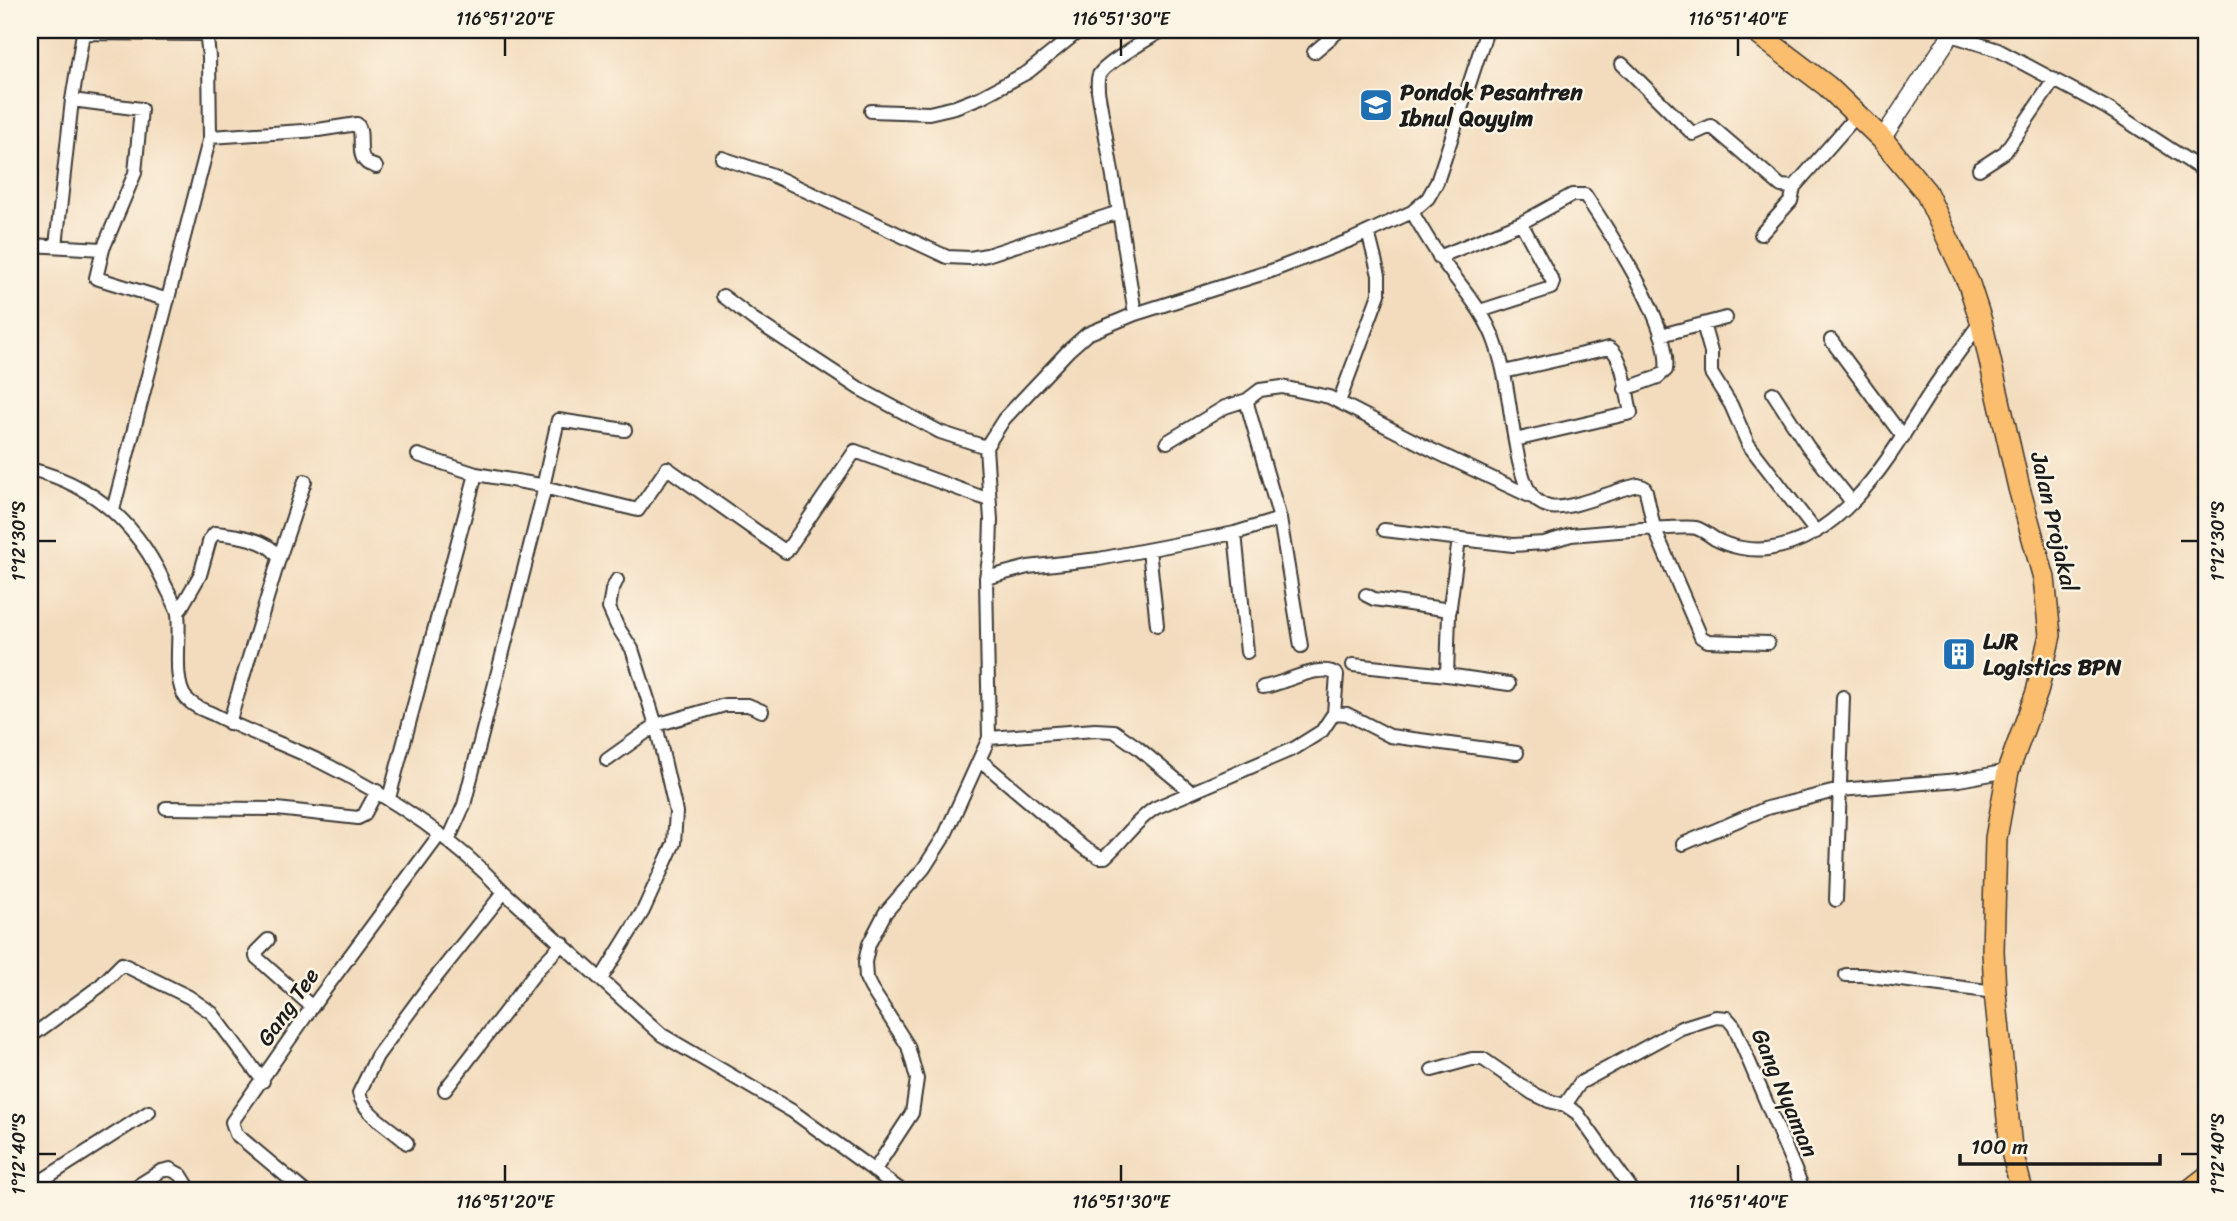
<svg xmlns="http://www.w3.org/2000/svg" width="2237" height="1221" font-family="Sriracha,sans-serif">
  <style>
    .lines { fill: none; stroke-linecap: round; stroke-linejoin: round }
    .minor-casing { stroke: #3c3934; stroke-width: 16 }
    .tertiary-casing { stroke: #3c3934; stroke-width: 19 }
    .primary-casing { stroke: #3c3934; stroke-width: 24 }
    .trunk-casing { stroke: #3c3934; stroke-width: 24 }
    .minor { stroke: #fff; stroke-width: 12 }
    .tertiary { stroke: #fff; stroke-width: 16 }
    .primary { stroke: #fbbd6e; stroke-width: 21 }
    .trunk { stroke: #fbbd6e; stroke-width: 21 }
    .ticks { fill: none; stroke: #1c1c1c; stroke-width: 2.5 }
    .labels { text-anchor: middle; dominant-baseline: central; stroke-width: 5; stroke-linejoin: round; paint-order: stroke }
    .poi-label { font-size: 23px; font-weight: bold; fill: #1c1c1c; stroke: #fcf5e5; text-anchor: start }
    .street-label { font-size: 23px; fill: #1c1c1c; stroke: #fcf5e5 }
    .neatline { fill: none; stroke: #1c1c1c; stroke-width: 2.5 }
    .ticks-label { font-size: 18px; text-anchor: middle; fill: #1c1c1c }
  </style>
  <rect width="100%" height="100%" fill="#fcf5e5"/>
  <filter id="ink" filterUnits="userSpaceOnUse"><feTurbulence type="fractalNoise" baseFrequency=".0143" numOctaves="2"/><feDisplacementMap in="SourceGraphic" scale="14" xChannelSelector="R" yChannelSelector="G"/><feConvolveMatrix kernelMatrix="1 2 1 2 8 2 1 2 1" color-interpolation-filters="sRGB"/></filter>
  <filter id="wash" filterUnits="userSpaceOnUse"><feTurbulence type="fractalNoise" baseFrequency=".00686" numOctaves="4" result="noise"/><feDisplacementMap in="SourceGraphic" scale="28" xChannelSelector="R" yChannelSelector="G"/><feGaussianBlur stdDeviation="1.57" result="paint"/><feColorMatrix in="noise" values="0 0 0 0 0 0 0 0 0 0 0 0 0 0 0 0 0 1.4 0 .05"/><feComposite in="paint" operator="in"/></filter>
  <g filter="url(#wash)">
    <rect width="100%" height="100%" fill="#f3dcbd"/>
  </g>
  <g filter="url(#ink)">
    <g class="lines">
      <g class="minor-casing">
        <path id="minor" d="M 1951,35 L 1998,50 L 2107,108 L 2207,173
          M 1314,52 L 1340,30
          M 1622,64 L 1693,134 L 1711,126 L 1781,186 L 1794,187 L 1857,115
          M 871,111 L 929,113 L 955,107 L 981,97 L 1028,72 L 1080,30
          M 210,137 L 318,130 L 357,124 C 365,133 356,154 366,162 C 368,165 373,165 376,167
          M 722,158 L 770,174 L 947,257 L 970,258 L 987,255 L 1119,212 L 1135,314
          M 1979,169 L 2005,152 L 2054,80
          M 1119,212 L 1098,91 C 1098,86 1097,80 1099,75 C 1104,64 1150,38 1163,30
          M 1412,212 C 1421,227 1430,243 1440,257 C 1459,285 1484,310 1495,342 C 1509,380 1510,422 1519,462 C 1524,480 1528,502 1550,507 C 1569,511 1617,489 1638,485 L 1644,487 L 1646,491 L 1654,528 C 1665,529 1689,526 1696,528 C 1703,530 1709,535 1715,539 C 1730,547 1750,551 1767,549 C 1848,539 1894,448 1934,387 C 1949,365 1966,343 1981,321
          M 1761,234 L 1791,201 L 1794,187
          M 30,245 L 103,249 L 96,278 L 168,300
          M 56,246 L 72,100
          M 103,249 L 135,173 L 141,109 L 72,100 L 83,33 L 207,34
          M 1439,257 L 1521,223 L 1572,195 L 1585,195 C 1610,233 1672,325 1666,370 L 1658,377 L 1625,389
          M 723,296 L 753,319 L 860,389 L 940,432 L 986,447
          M 1480,311 L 1551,288 L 1553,282 L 1521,223
          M 1703,324 L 1711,352 L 1711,373 L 1731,405 L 1748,444 L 1816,532
          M 1661,335 L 1726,318
          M 1831,340 L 1903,437
          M 1504,372 L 1609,348 C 1624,355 1627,397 1631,413 L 1515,440
          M 1773,393 L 1808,447 L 1852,502
          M 1339,402 L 1379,294 L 1379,275 L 1368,232
          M 625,430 L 558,420 L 543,487 L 638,510 L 667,468 L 786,552 L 855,451 L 989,500
          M 1167,442 L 1225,407 L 1247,400
          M 30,469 C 92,484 136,523 163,580 C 167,591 176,603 178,614 C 181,635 172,681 186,698 C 193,706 203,710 213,714 C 247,732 284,744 319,761 C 388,795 452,836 504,892 L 662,1035 L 792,1111 L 902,1191
          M 113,510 L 210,137 L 209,57 L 206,30
          M 1280,519 L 1301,646
          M 1384,530 L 1513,545 L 1544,543 L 1571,535 L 1654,528 L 1701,637 L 1708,641 L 1768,643
          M 1235,533 L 1247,652
          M 1149,550 L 1157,625
          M 279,559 L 305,481
          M 986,578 L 1028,567 L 1099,559 L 1235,533 L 1280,519 L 1248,407 L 1247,400 L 1260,390 L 1282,387 L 1329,397 L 1434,451 L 1532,497
          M 1366,595 L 1374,599 L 1450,610
          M 178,613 L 200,575 L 210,539 L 215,533 C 235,535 271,539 279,559 L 229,723
          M 1353,665 L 1447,675 L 1449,614 L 1459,539
          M 1447,675 L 1509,684
          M 1263,687 C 1282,685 1322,661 1337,675 L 1334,713
          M 989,738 L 1095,730 L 1114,731 L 1137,747 L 1191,792
          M 607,760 L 656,725 L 725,705 L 748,705 L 762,711
          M 980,760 L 1084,848 L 1099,857 L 1105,857 C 1123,841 1135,821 1155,808 L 1295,748 L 1322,731 L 1334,713 L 1347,714 L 1390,736 L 1517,753
          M 389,798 L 476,474 L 418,455
          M 166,808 L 277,809 L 358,818 L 364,815 L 377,791
          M 448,841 L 464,805 L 544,491 L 540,485 L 476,474
          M 1683,844 L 1767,808 L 1840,790 L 1959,780 L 2008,771
          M 1836,900 L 1843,697
          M 268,940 L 256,952 L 256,957 L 312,1007
          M 1846,975 L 1862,975 L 1995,992
          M 601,979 L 643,911 L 674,843 L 676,812 L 656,725 L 632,649 L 617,626 L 609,608 L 612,590 L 617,580
          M 30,1037 L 100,986 L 122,964 L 189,997 L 212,1013 L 263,1081
          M 1432,1070 L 1472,1059 L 1483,1059 L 1532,1093 L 1549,1101 L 1565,1105
          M 445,1090 L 538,969 L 563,943
          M 407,1143 C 393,1129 363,1114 359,1093 L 377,1056 L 425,991 L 504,892
          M 874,1171 L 912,1113 L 917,1079 L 908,1046 L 871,988 L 866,978 L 865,962 L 869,944 L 885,913 L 924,868 L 945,835 L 989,738 L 986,578 L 990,552 L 991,520 L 986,447 L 1004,419 L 1069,350 L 1087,334 L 1135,314 L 1271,271 L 1351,240 L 1412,212 L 1428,198 L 1437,182 L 1487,30
          M 30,1188 L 149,1112
          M 129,1191 L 161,1171 L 170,1169 L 181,1175 L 191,1191
          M 304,1191 L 236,1134 L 232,1122 L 312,1007 L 440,834
          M 1633,1191 L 1577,1113 L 1565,1105 L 1580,1083 L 1681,1028 L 1716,1017 L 1727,1018 L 1734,1026 L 1804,1191"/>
      </g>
      <g class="tertiary-casing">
        <path id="tertiary" d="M 1882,139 L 1954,30"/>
      </g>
      <g class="primary-casing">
        <path id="primary" d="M 1753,30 L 1827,86 L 1882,139 L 1926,192 L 1969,284 L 1981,321 L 2019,488 L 2044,578 L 2050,635 L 2037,692 L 2008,771 L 1996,838 L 1993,951 L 1995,992 L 2011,1148 L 2022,1191"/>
      </g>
      <g class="trunk-casing">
        <path id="trunk" d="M 2189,1191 L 2207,1177"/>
      </g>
      <use href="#minor" class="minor"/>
      <use href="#tertiary" class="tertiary"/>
      <use href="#primary" class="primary"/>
      <use href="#trunk" class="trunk"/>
    </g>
  </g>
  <path class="ticks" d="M 505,38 L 505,56M 1121,38 L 1121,56M 1738,38 L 1738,56M 38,541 L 56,541M 2181,541 L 2198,541M 38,1154 L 56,1154M 2181,1154 L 2198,1154M 505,1165 L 505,1182M 1121,1165 L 1121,1182M 1738,1165 L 1738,1182"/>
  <defs>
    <g id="school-square" transform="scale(1.75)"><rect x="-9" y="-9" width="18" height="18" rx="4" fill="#1f6fb2" stroke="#fcf5e5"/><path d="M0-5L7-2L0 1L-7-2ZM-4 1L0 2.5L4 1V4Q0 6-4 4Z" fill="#fff"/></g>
    <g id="building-square" transform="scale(1.75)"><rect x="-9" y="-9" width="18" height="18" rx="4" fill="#1f6fb2" stroke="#fcf5e5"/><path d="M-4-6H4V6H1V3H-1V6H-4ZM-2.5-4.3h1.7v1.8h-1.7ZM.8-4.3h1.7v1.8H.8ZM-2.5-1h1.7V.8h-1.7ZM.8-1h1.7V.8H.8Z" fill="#fff"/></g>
  </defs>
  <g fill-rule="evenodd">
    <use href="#school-square" x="1376" y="105"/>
    <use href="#building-square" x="1959" y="654"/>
  </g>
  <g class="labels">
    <g class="poi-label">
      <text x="1400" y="92">Pondok Pesantren<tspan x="1400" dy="26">Ibnul Qoyyim</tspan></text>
      <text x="1983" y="641">LJR<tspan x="1983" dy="26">Logistics BPN</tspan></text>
    </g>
    <g class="street-label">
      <text transform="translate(2054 522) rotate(77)">Jalan Projakal</text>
      <text transform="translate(288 1007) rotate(-55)">Gang Tee</text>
      <text transform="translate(1785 1093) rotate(67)">Gang Nyaman</text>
    </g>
  </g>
  <rect width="2237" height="1221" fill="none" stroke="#fcf5e5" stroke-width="77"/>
  <path d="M1960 1154v10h200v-10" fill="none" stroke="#1c1c1c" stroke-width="3.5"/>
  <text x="1971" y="1154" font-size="21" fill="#1c1c1c" stroke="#fcf5e5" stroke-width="5" paint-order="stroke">100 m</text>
  <rect x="38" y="38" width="2160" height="1144" class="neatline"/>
  <g class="ticks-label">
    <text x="505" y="25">116°51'20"E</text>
    <text x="1121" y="25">116°51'30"E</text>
    <text x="1738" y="25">116°51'40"E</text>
    <text transform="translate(19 541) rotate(-90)" y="6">1°12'30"S</text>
    <text transform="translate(2218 541) rotate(-90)" y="6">1°12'30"S</text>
    <text transform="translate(19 1154) rotate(-90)" y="6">1°12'40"S</text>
    <text transform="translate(2218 1154) rotate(-90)" y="6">1°12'40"S</text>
    <text x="505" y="1208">116°51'20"E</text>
    <text x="1121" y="1208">116°51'30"E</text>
    <text x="1738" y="1208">116°51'40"E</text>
  </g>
</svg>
